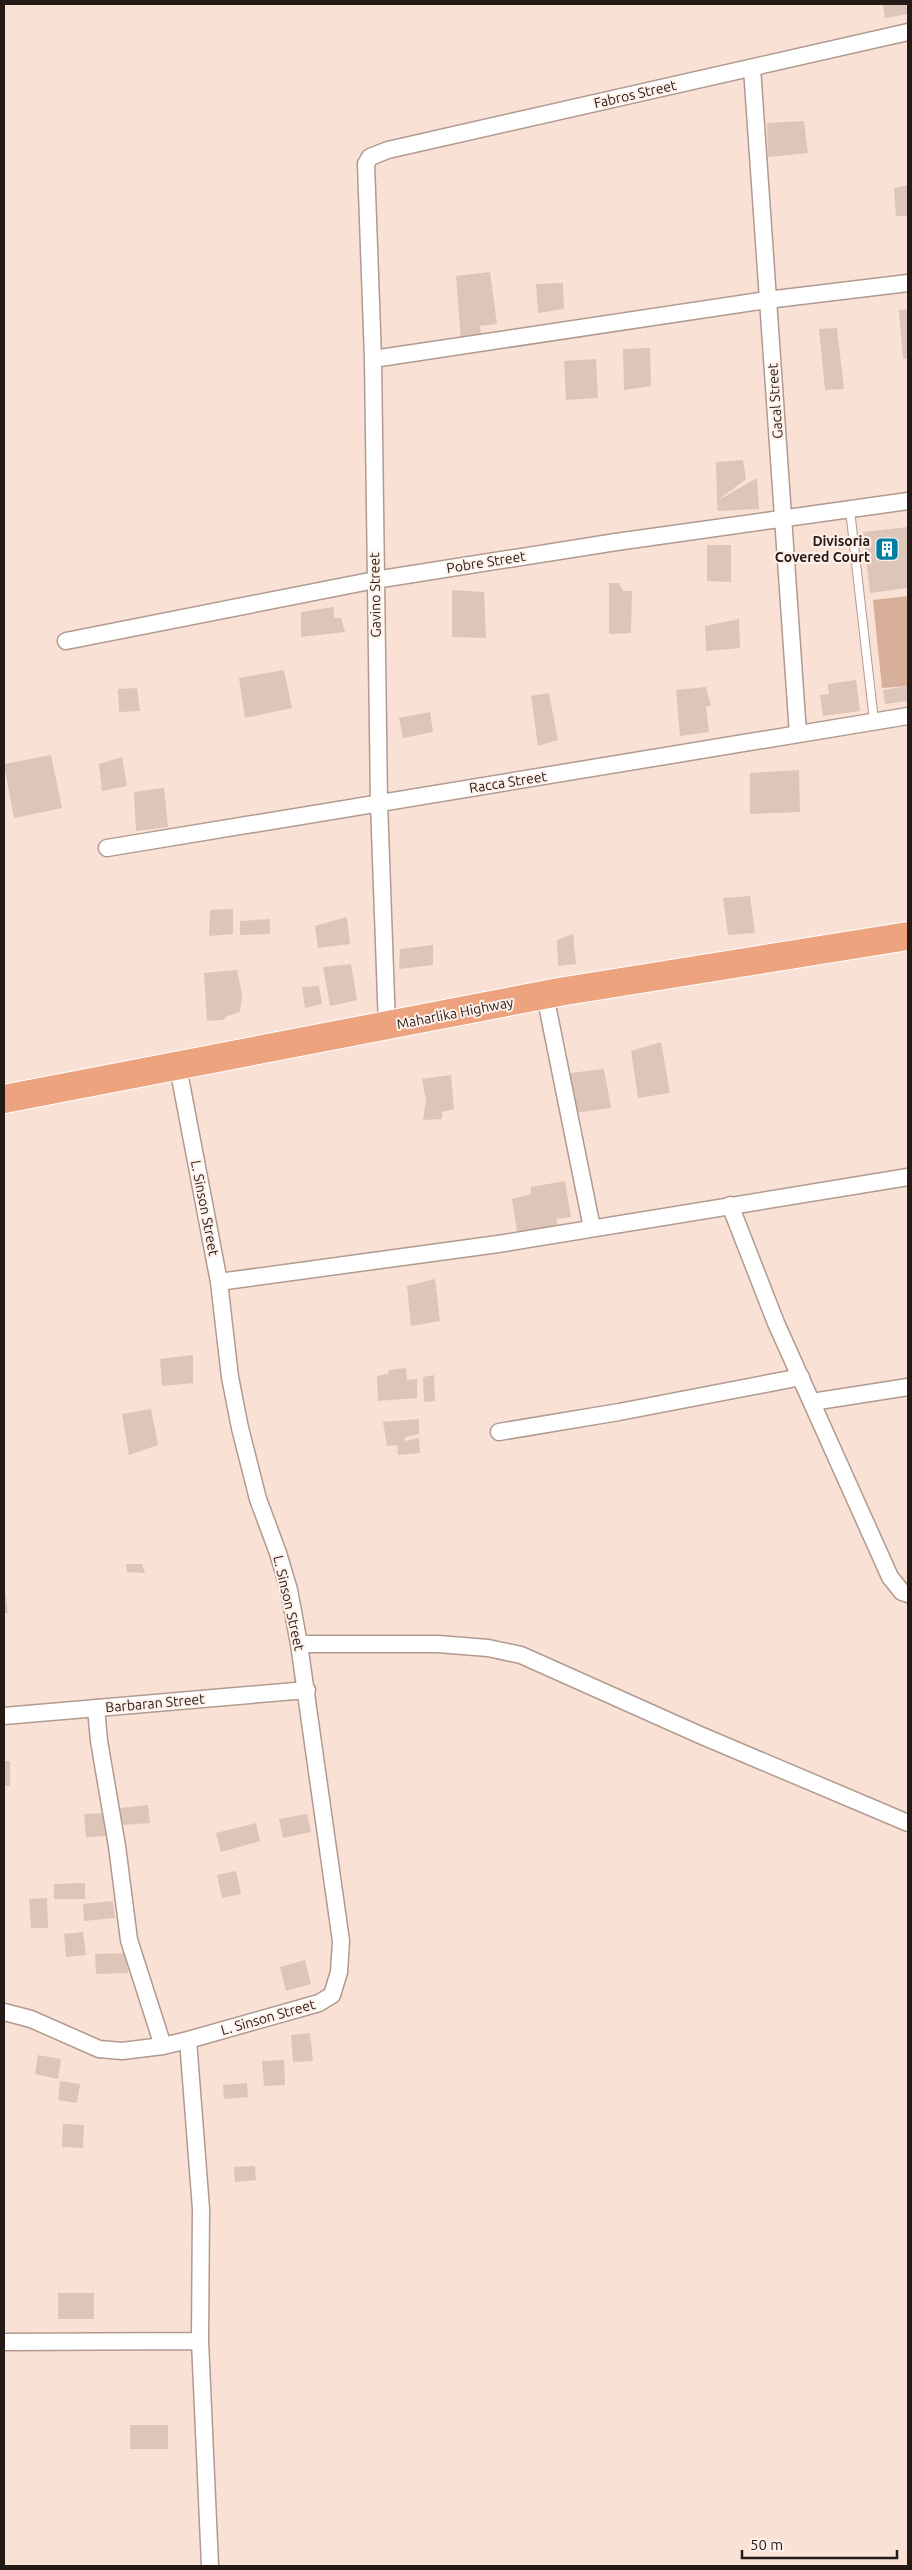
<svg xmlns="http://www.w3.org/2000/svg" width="912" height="2570" font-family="Ubuntu,sans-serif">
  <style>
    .green { fill: #d7af9b }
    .building { fill: #ddc5b9 }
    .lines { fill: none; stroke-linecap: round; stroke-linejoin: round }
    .service-casing { stroke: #b19a8f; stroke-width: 10 }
    .minor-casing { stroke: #b19a8f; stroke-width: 19 }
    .trunk-casing { stroke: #fff; stroke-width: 30 }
    .service { stroke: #fff; stroke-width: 8 }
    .minor { stroke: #fff; stroke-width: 16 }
    .trunk { stroke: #eca37e; stroke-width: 28 }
    .labels { text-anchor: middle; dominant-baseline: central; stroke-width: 4; stroke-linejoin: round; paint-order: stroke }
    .street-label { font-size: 14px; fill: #241b17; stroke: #fff0e9 }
    .poi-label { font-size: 14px; font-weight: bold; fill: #241b17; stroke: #fff0e9; text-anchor: end }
  </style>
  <rect width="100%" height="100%" fill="#f9e1d5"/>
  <path class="green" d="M 908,596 L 908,686 L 882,688 L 873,600 Z"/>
  <path class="building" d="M 883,4 L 906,4 L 908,14 L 885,18 Z
    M 804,121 L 808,153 L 768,157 L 767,123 Z
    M 908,185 L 908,216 L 896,216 L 894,188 Z
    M 490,272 L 497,324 L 480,326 L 481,337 L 461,341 L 456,276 Z
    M 563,283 L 564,309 L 538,313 L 536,284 Z
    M 908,309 L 908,358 L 903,359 L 899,310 Z
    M 837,328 L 844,389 L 825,390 L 819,329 Z
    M 650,348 L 651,386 L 624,390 L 623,349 Z
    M 596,359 L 598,398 L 566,400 L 564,361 Z
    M 743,460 L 746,479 L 717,501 L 716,462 Z
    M 757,478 L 759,509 L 718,511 L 717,501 Z
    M 908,527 L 908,588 L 870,593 L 863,532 Z
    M 707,545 L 731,545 L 731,582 L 707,581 Z
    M 609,583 L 619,583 L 623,591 L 632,591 L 631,633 L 609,634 Z
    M 452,590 L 484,592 L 486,638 L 452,637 Z
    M 334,607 L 334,618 L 341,618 L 345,632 L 301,637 L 301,612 Z
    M 739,619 L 740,648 L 706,651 L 705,626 Z
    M 284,670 L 292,708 L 245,718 L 239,678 Z
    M 856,680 L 860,711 L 823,716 L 820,695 L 829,694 L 828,684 Z
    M 908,686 L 908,701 L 885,704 L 883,690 Z
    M 706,687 L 711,706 L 706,706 L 709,732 L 680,736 L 676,690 Z
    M 137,688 L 140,711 L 119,712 L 118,689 Z
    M 549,693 L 558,740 L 538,746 L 531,696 Z
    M 430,712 L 433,732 L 403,738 L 399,718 Z
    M 51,755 L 62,808 L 14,818 L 4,764 Z
    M 122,757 L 127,786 L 102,791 L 99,764 Z
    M 799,770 L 800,812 L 750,814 L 750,773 Z
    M 164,788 L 168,827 L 136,831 L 134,792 Z
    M 750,896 L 755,933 L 728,935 L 723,898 Z
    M 233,909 L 233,934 L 209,936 L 210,910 Z
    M 347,917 L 350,944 L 318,948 L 315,926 Z
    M 270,919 L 270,934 L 240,935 L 240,921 Z
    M 573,934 L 576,964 L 558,966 L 557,940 Z
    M 433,945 L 433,965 L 399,969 L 400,949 Z
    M 351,964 L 357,1000 L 330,1006 L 323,967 Z
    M 237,970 L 242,994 L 240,1012 L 227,1016 L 223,1020 L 207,1021 L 204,973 Z
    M 319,986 L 322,1004 L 305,1008 L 302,987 Z
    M 661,1042 L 670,1093 L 638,1098 L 631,1051 Z
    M 604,1069 L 611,1108 L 575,1113 L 570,1073 Z
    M 451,1075 L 454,1109 L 442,1112 L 442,1119 L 423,1120 L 426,1100 L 422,1079 Z
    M 565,1181 L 571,1217 L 556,1219 L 558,1226 L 517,1232 L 512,1199 L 531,1194 L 531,1187 Z
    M 435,1279 L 440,1321 L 411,1326 L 407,1286 Z
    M 193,1355 L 193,1383 L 162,1386 L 160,1359 Z
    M 406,1368 L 407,1380 L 417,1379 L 417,1398 L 378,1401 L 377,1376 L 388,1374 L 389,1370 Z
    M 434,1375 L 435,1401 L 424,1402 L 423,1377 Z
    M 151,1409 L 158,1445 L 129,1455 L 122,1414 Z
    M 419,1419 L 419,1434 L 405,1437 L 405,1441 L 419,1438 L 420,1453 L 398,1455 L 397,1445 L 387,1446 L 383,1422 Z
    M 126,1564 L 142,1564 L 145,1573 L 127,1572 Z
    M 4,1591 L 5,1591 L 8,1613 L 4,1613 Z
    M 4,1761 L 10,1761 L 10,1786 L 4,1786 Z
    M 148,1805 L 150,1823 L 122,1825 L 120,1808 Z
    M 105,1813 L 107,1836 L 86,1837 L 84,1814 Z
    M 307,1814 L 311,1832 L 283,1838 L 279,1819 Z
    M 256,1823 L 260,1841 L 221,1852 L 216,1833 Z
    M 236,1871 L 241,1894 L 222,1898 L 217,1875 Z
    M 85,1883 L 85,1899 L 54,1899 L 54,1884 Z
    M 47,1898 L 48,1928 L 31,1928 L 29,1899 Z
    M 113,1901 L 115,1918 L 84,1921 L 83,1904 Z
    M 83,1932 L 86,1955 L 66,1957 L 64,1934 Z
    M 127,1953 L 128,1973 L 96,1974 L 95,1954 Z
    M 305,1960 L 311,1984 L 286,1991 L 280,1967 Z
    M 310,2033 L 313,2061 L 293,2062 L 291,2035 Z
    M 38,2055 L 61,2059 L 58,2079 L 35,2074 Z
    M 284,2060 L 285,2085 L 264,2086 L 262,2061 Z
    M 60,2081 L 80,2084 L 77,2103 L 58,2100 Z
    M 247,2083 L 248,2097 L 224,2099 L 223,2085 Z
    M 63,2124 L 84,2125 L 83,2148 L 62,2147 Z
    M 255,2166 L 256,2180 L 235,2182 L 234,2167 Z
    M 58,2293 L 94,2293 L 94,2319 L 58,2319 Z
    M 130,2425 L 168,2425 L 168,2449 L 130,2449 Z"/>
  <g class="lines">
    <g class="service-casing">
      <path id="service" d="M 850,510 L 874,721"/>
    </g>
    <g class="minor-casing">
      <path id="minor" d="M 752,68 L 798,734
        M 373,359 L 767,300 L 908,283
        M 66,641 L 375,580 L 616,542 L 908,501
        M 107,848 L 908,716
        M 545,995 L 592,1228
        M 387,1026 L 379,803 L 373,359 L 366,164 L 370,157 L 388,150 L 908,32
        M 730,1205 L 776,1323 L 890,1577 L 902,1592 L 908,1594
        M 219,1282 L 498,1244 L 908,1177
        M 812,1402 L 908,1387
        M 499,1432 L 619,1412 L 801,1377
        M 299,1644 L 438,1644 L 488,1648 L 521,1655 L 700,1735 L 908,1823
        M 96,1708 L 99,1741 L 117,1846 L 129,1940 L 163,2046
        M 4,1716 L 307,1690
        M 4,2012 L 31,2019 L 99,2049 L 122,2051 L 163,2046 L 188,2040 L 319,2003 L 332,1995 L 339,1972 L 341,1941 L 299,1644 L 289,1590 L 278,1553 L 258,1499 L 240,1428 L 230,1377 L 219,1282 L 178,1067
        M 188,2040 L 201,2209 L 200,2341 L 210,2566
        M 4,2342 L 200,2341"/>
    </g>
    <g class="trunk-casing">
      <path id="trunk" d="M 4,1099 L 559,992 L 908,936"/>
    </g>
    <use href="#service" class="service"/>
    <use href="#minor" class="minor"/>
    <use href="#trunk" class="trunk"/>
  </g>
  <defs>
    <g id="building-square" transform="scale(1.25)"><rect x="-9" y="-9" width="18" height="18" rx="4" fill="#007ea4" stroke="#fff0e9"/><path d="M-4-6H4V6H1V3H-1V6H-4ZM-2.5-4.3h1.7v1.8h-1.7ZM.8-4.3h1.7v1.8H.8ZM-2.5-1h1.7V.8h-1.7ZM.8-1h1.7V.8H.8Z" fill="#fff"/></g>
  </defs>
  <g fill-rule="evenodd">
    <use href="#building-square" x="887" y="549"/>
  </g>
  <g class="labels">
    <g class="street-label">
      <text transform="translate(635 94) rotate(-13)">Fabros Street</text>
      <text transform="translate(775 401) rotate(-94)">Gacal Street</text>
      <text transform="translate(486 562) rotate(-9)">Pobre Street</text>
      <text transform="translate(375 595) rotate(-91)">Gavino Street</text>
      <text transform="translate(508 782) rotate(-9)">Racca Street</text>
      <text transform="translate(455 1013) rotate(-11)">Maharlika Highway</text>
      <text transform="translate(205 1208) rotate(79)">L. Sinson Street</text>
      <text transform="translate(289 1603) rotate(77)">L. Sinson Street</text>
      <text transform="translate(155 1703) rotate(-5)">Barbaran Street</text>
      <text transform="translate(268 2017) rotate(-16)">L. Sinson Street</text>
    </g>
    <g class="poi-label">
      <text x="870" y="541">Divisoria<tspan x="870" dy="16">Covered Court</tspan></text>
    </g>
  </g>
  <rect width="912" height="2570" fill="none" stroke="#241b17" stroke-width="10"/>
  <path d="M742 2550v8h155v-8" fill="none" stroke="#241b17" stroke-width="2.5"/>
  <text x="750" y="2550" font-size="15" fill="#241b17" stroke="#fff0e9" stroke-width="4" paint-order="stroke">50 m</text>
</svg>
